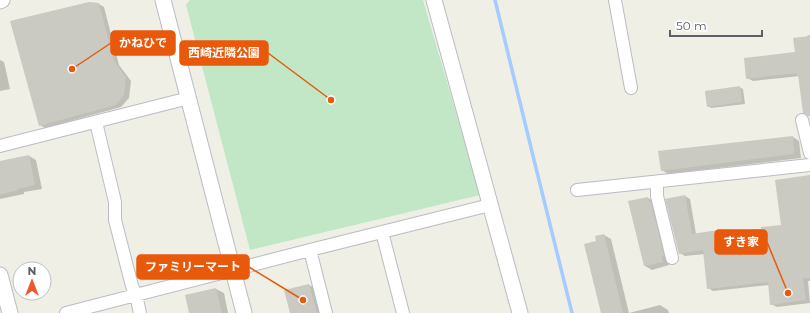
<svg xmlns="http://www.w3.org/2000/svg" width="810" height="313" font-family="Montserrat,'Noto Sans JP',sans-serif">
  <style>
    .green { fill: #c1e7c6 }
    .shadow { fill: #0003 }
    .lines { fill: none; stroke-linecap: round; stroke-linejoin: round }
    .stream { stroke: #a5cbff; stroke-width: 3.5 }
    .building { fill: #cac9c2 }
    .minor-casing { stroke: #babcc1; stroke-width: 14 }
    .tertiary-casing { stroke: #babcc1; stroke-width: 17 }
    .minor { stroke: #fff; stroke-width: 12 }
    .tertiary { stroke: #fff; stroke-width: 15 }
    .leader { fill: none; stroke: #e8590c; stroke-width: 1.5 }
    .callout-dot { fill: #e8590c; stroke: #fff; stroke-width: 1.5 }
    .callout { fill: #e8590c; stroke: #e8590c; stroke-width: 1.5 }
    .callout-label { font-size: 12px; text-anchor: middle; font-weight: bold; fill: #fff }
  </style>
  <rect width="100%" height="100%" fill="#efefe5"/>
  <path class="green" d="M 190,0 L 423,0 L 480,195 L 250,250 L 186,5 Z"/>
  <path class="shadow" d="M 99,4 L 104,7 L 119,65 L 131,81 L 129,98 L 121,107 L 45,128 L 40,125 Z
    M 810,35 L 810,103 L 800,76 L 753,81 L 747,78 L 796,53 L 807,37 L 807,36 Z
    M 0,60 L 4,62 L 10,89 L 0,91 Z
    M 739,87 L 743,89 L 745,104 L 711,108 L 708,106 Z
    M 793,137 L 799,141 L 801,158 L 668,174 L 662,170 Z
    M 29,156 L 36,160 L 42,189 L 24,192 L 24,194 L 0,199 L 0,162 Z
    M 810,176 L 810,281 L 808,281 L 810,303 L 777,307 L 771,304 L 769,285 L 713,291 L 708,288 L 705,254 L 685,256 L 680,253 L 685,196 L 690,199 L 696,234 L 725,230 L 729,232 L 762,229 L 782,226 Z
    M 648,198 L 655,202 L 669,265 L 652,270 L 645,266 Z
    M 604,235 L 611,239 L 629,313 L 612,313 L 597,242 Z
    M 309,285 L 315,288 L 321,313 L 291,313 L 286,291 Z
    M 216,289 L 224,293 L 228,313 L 190,313 Z
    M 660,305 L 668,310 L 669,313 L 629,313 Z"/>
  <g class="lines">
    <path class="stream" d="M 495,0 L 535,164 L 572,313"/>
  </g>
  <path class="building" d="M 89,2 L 99,3 L 114,61 L 126,77 L 124,95 L 116,105 L 39,126 L 10,21 Z
    M 810,36 L 810,116 L 808,116 L 807,115 L 803,113 L 798,75 L 797,75 L 797,73 L 746,79 L 744,58 L 795,52 L 793,38 Z
    M 740,86 L 742,102 L 707,107 L 705,91 Z
    M 793,136 L 794,154 L 661,171 L 658,151 Z
    M 29,155 L 35,185 L 18,189 L 18,190 L 0,195 L 0,161 Z
    M 810,175 L 810,278 L 803,278 L 806,300 L 770,305 L 768,282 L 707,289 L 703,250 L 679,254 L 665,199 L 685,195 L 692,234 L 725,229 L 726,232 L 761,229 L 761,227 L 781,225 L 775,180 Z
    M 648,197 L 649,202 L 651,202 L 664,256 L 662,256 L 663,262 L 644,266 L 628,201 Z
    M 604,234 L 623,313 L 601,313 L 584,244 L 596,241 L 595,236 Z
    M 309,284 L 317,313 L 290,313 L 284,290 Z
    M 216,288 L 222,313 L 189,313 L 185,295 Z"/>
  <g class="lines">
    <g class="minor-casing">
      <path id="minor" d="M 615,0 L 631,88
        M 802,120 L 810,153
        M 96,122 L 115,202 L 115,220 L 132,286 L 136,295 L 140,313
        M 0,146 L 189,98
        M 657,182 L 657,196 L 672,258
        M 577,190 L 810,165
        M 382,232 L 403,313
        M 310,250 L 326,313
        M 66,313 L 310,250 L 490,205"/>
    </g>
    <g class="tertiary-casing">
      <path id="tertiary" d="M 163,0 L 244,313
        M 434,0 L 520,313
        M 0,1 L 2,0
        M 0,275 L 10,313"/>
    </g>
    <use href="#minor" class="minor"/>
    <use href="#tertiary" class="tertiary"/>
  </g>
  <path class="leader" d="M72 69L111 43M331 100L268 53M788 293L767 242M303 300L249 267"/>
  <g class="callout-dot">
    <circle cx="72" cy="69" r="4"/>
    <circle cx="331" cy="100" r="4"/>
    <circle cx="788" cy="293" r="4"/>
    <circle cx="303" cy="300" r="4"/>
  </g>
  <g class="callout">
    <rect x="111" y="31" width="64" height="24" rx="4"/>
    <rect x="180" y="41" width="88" height="24" rx="4"/>
    <rect x="715" y="230" width="52" height="24" rx="4"/>
    <rect x="137" y="255" width="112" height="24" rx="4"/>
  </g>
  <g class="callout-label">
    <text x="143" y="47">かねひで</text>
    <text x="224" y="57">西崎近隣公園</text>
    <text x="741" y="246">すき家</text>
    <text x="193" y="271">ファミリーマート</text>
  </g>
  <g transform="translate(32 281)"><circle r="19" fill="#ffffff" stroke="#bebfc2"/>
  <path d="M0-3L7 15L0 10L-7 15Z" fill="#ee582d"/>
  <text y="-6" font-size="11" font-weight="bold" text-anchor="middle" fill="#5d5f66">N</text>
  </g>
  <path d="M670 30v6h92v-6" fill="none" stroke="#5d5f66" stroke-width="2"/>
  <text x="676" y="30" font-size="12" fill="#5d5f66" stroke="#ffffff" stroke-width="3" paint-order="stroke">50 m</text>
</svg>
